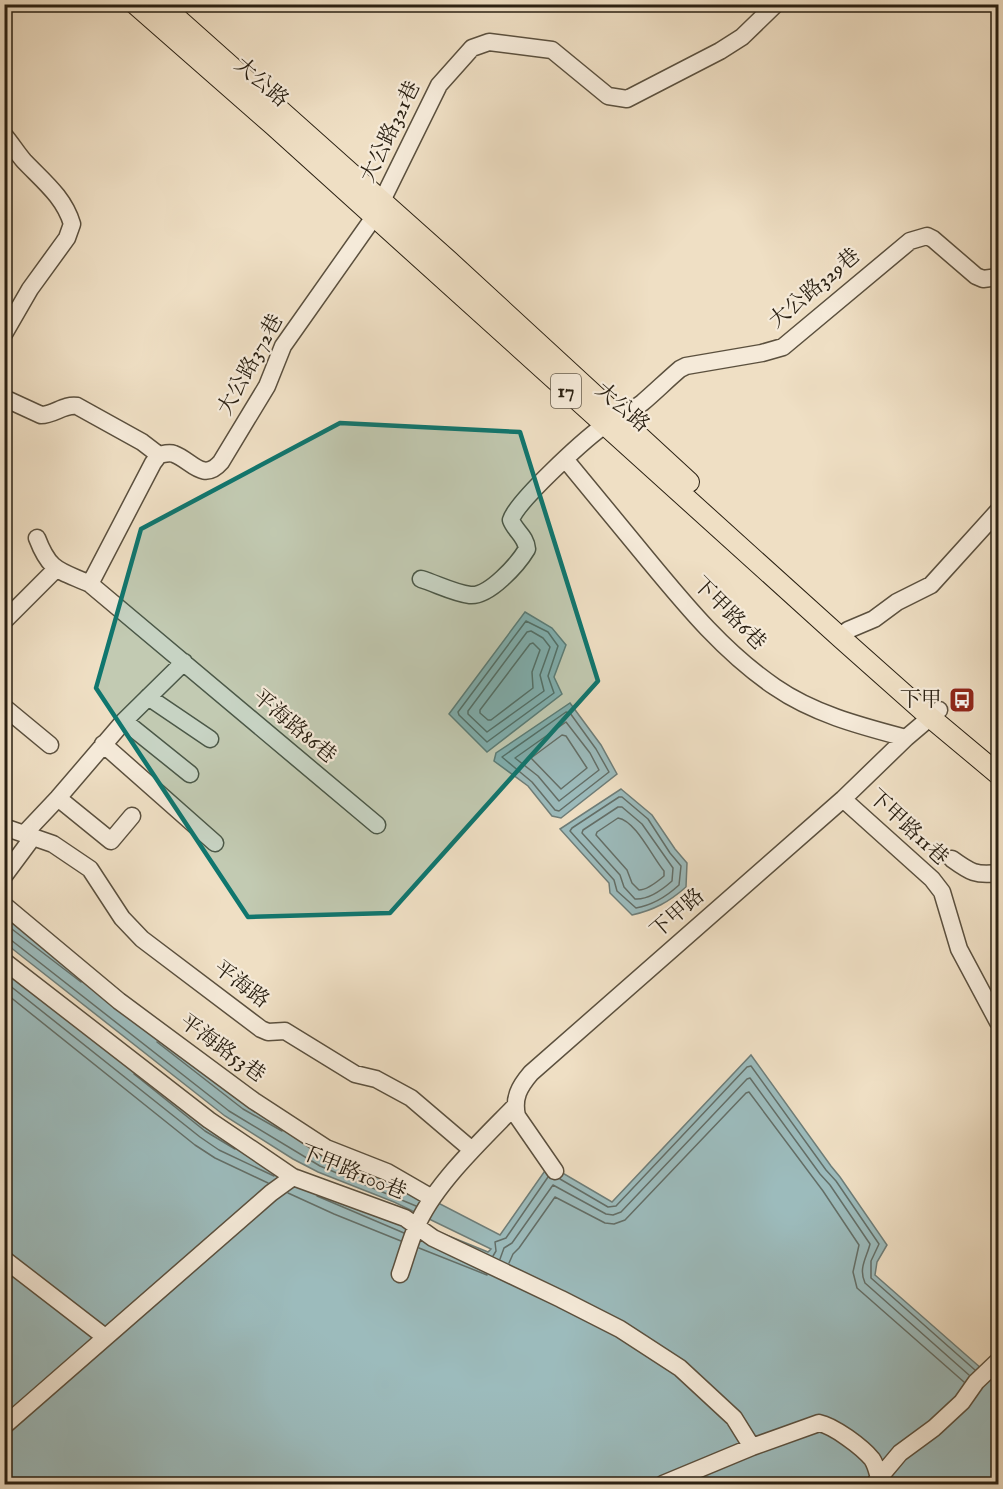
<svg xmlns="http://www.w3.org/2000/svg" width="1003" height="1489" font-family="'IM FELL English','Noto Serif TC',serif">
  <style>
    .water { fill: #9cbbbc; stroke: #6e7d78; stroke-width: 1.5 }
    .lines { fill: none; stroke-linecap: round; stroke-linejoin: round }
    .shore { stroke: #636e67; stroke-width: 1.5 }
    .minor-casing { stroke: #5b503e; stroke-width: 19 }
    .major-casing { stroke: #2a2012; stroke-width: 22 }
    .minor { stroke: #f5ead9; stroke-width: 16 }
    .major { stroke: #efdfc4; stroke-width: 20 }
    .marked { fill: #0f766e; fill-opacity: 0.2; stroke: #0f766e; stroke-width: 4.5; stroke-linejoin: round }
    .labels { text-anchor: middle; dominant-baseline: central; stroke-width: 4.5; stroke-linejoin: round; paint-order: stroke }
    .shield { fill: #f5ead9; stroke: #675d4e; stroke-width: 1.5 }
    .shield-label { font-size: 20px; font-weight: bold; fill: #2a2012 }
    .street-label { font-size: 21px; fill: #2a2012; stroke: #f5ead9 }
    .poi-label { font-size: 21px; fill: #2a2012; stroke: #f5ead9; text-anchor: end }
  </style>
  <rect width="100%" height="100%" fill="#efdfc4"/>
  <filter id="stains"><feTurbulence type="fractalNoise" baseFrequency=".00333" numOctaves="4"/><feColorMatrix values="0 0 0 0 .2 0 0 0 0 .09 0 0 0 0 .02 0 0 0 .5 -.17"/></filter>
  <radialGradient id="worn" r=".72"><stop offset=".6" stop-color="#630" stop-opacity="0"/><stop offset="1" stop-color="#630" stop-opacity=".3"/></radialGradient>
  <path class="water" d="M 525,612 L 552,628 L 566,645 L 554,677 L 562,694 L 487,752 L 449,714 Z
    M 570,703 L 601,745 L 617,774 L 561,818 L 552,816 L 528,786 L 494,761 L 496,753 Z
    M 621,789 L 652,815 L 675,849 L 687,863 L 686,887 C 669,902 654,910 632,915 L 610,893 L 609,883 L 560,829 Z
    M 5,915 L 247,1104 L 500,1235 L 549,1165 L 612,1202 L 751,1055 L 831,1166 L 840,1177 L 887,1245 L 877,1262 L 875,1275 L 998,1383 L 998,1484 L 5,1484 L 5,963 L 208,1127 L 343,1193 L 488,1252 L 491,1249 L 394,1202 L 318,1172 L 293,1159 L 225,1116 L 5,943 Z"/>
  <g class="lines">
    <path class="shore" d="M 526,621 L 548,632 L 558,646 L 548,676 L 554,693 L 487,742 L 459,715 L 458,712 Z
      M 531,631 L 543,638 L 550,647 L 540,675 L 544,691 L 487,732 L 468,714 L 468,711 L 527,632 Z
      M 533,643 L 540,650 L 532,672 L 533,688 L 491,720 L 488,720 L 480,713 L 480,710 L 530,644 Z
      M 566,712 L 570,713 L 596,749 L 609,772 L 559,811 L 555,810 L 532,782 L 502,757 Z
      M 566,722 L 590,753 L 599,770 L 559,801 L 538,776 L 515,758 Z
      M 562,735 L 566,736 L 587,768 L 561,789 L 531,758 Z
      M 619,797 L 622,797 L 648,819 L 670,853 L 681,866 L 679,885 C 666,897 653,905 636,908 L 617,891 L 614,880 L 570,831 L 572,828 Z
      M 618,807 L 622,807 L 642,824 L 673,868 L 672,881 C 662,890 649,900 635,899 L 624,887 L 620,875 L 582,833 L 583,830 Z
      M 618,818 C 636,821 652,857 664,871 L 664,876 C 657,882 647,890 639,890 L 632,883 L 627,870 L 596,835 L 597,832 Z
      M 4,923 L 81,982
      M 4,939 L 11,940 L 229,1111 L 320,1166 L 416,1206
      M 4,981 L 200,1137 L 219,1150 L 274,1176
      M 4,992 L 195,1145 L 215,1158 L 268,1183
      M 157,1042 L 243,1109 L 282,1131
      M 134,1074 L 205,1131 L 235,1149
      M 560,1179 L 608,1207 L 616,1206 L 747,1067 L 751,1066 L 826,1170 L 836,1181 L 879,1244 L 871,1261 L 871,1278 L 975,1370
      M 288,1193 L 334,1214 L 401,1241
      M 317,1196 L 404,1233
      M 419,1248 L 487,1275
      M 493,1256 L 496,1251 L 495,1242 L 506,1238 L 548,1177
      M 500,1259 L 504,1248 L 512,1243 L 553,1185 L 606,1214 L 613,1215 L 621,1212 L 747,1079 L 750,1078 L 820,1174 L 830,1185 L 870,1244 C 867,1257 858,1268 865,1283 L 969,1375
      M 509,1263 L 513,1254 L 519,1248 L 555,1197 L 605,1223 L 614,1224 L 625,1220 L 746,1093 L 749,1092 L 823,1191 L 859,1245 L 853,1272 L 857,1288 L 964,1382"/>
    <g class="minor-casing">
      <path id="minor" d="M 4,135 C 11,143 17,153 24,161 C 43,181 64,197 72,224 L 67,238 L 30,289 L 4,334
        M 4,398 L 41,415 C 54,415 64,404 77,406 L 142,442 L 159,455
        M 159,455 C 164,454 169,452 174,454 C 191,460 203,483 221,462 L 267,386 L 283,346 L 374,217 L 439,85 L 472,48 L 489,42 L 552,50 L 608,96 L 627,99 L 720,51 L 742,37 L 776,4
        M 565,459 C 593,493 621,527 649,561 C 687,607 725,653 775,687 C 814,714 861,726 906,738
        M 37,538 C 50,572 59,570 90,584 L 377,825
        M 421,579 C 437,584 454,593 470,595 C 489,597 518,564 527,549 C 526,536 515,531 511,520 C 516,502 583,441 602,427 C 614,417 629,413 642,403 C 655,392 667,380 680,369 L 686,366 L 762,353 L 783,347 L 910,241 L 927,236 L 933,239 L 976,276 L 983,279 L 998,277
        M 90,584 L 153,463 L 159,455
        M 4,621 L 56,569
        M 841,638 L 848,630 L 874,619 L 897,602 L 931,585 L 998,511
        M 148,697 L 210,739
        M 4,707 L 50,745
        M 124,721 L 190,774
        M 103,744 L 215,843
        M 58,798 L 111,841 L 132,816
        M 843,799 L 932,879 L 942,892 L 959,949 L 998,1022
        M 4,827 L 53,844 L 90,869 L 122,918 L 142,939 L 261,1029 L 268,1032 L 285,1031 L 355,1074 L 376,1079 L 411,1098 L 472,1150
        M 24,834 L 58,798 L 124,721 L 184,662
        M 952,859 C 970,872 976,876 998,873
        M 4,876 L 33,837
        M 4,905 L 119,1001 L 254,1101 L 326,1148 L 387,1172 L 432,1198
        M 4,961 L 209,1120 L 293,1177 L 405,1218 L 433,1238 L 561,1299 L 620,1329 L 680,1368 L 734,1418 L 752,1447
        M 555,1171 L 517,1116 C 513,1098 519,1087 531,1073 L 843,799 L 906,738 L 939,710
        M 4,1259 L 105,1337
        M 400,1274 C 406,1257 411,1237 419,1221 C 438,1181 484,1138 515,1106
        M 4,1426 L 271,1193 L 293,1177
        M 663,1484 L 752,1447 L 819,1423 C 834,1426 862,1447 872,1459 C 876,1465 877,1471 879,1478
        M 874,1484 L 900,1453 L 934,1428 L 962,1402 L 976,1382 L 998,1361"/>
    </g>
    <g class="major-casing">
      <path id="major" d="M 135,4 L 273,125 L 841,638 L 931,718 L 998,774
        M 161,4 L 449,261 L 689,482"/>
    </g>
    <use href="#minor" class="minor"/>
    <use href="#major" class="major"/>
  </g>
  <path class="marked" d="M 340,423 L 520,432 L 598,681 L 390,913 L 248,917 L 96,688 L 141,529 Z"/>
  <defs>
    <g id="bus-square" transform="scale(1.35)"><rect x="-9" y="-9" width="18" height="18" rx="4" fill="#8f2418" stroke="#f5ead9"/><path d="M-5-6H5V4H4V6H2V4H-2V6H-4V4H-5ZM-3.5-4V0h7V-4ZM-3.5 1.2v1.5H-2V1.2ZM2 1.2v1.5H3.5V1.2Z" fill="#fff"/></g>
  </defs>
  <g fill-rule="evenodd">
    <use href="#bus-square" x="962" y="700"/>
  </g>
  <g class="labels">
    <rect class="shield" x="551" y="374" width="30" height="34" rx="4.5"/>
    <g class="shield-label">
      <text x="566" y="391">17</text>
    </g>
    <g class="street-label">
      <text transform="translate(261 83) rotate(41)">大公路</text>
      <text transform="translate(391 132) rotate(-64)">大公路321巷</text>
      <text transform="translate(815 289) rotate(-40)">大公路329巷</text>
      <text transform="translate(251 365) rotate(-61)">大公路372巷</text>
      <text transform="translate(622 408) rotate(41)">大公路</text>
      <text transform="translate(729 614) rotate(45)">下甲路6巷</text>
      <text transform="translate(294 727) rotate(40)">平海路86巷</text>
      <text transform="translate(908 828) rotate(43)">下甲路11巷</text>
      <text transform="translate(678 914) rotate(-41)">下甲路</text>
      <text transform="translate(241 985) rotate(37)">平海路</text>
      <text transform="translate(222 1049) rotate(36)">平海路53巷</text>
      <text transform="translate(353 1173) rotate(22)">下甲路100巷</text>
    </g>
    <g class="poi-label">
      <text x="942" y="700">下甲</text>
    </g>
  </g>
  <rect width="1003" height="1489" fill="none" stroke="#efdfc4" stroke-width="24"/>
  <rect x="6" y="6" width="991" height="1477" fill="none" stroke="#2a2012" stroke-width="3"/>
  <rect x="12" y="12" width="979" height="1465" fill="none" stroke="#2a2012" stroke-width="1.5"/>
  <rect width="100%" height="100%" filter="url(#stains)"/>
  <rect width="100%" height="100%" fill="url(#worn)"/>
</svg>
